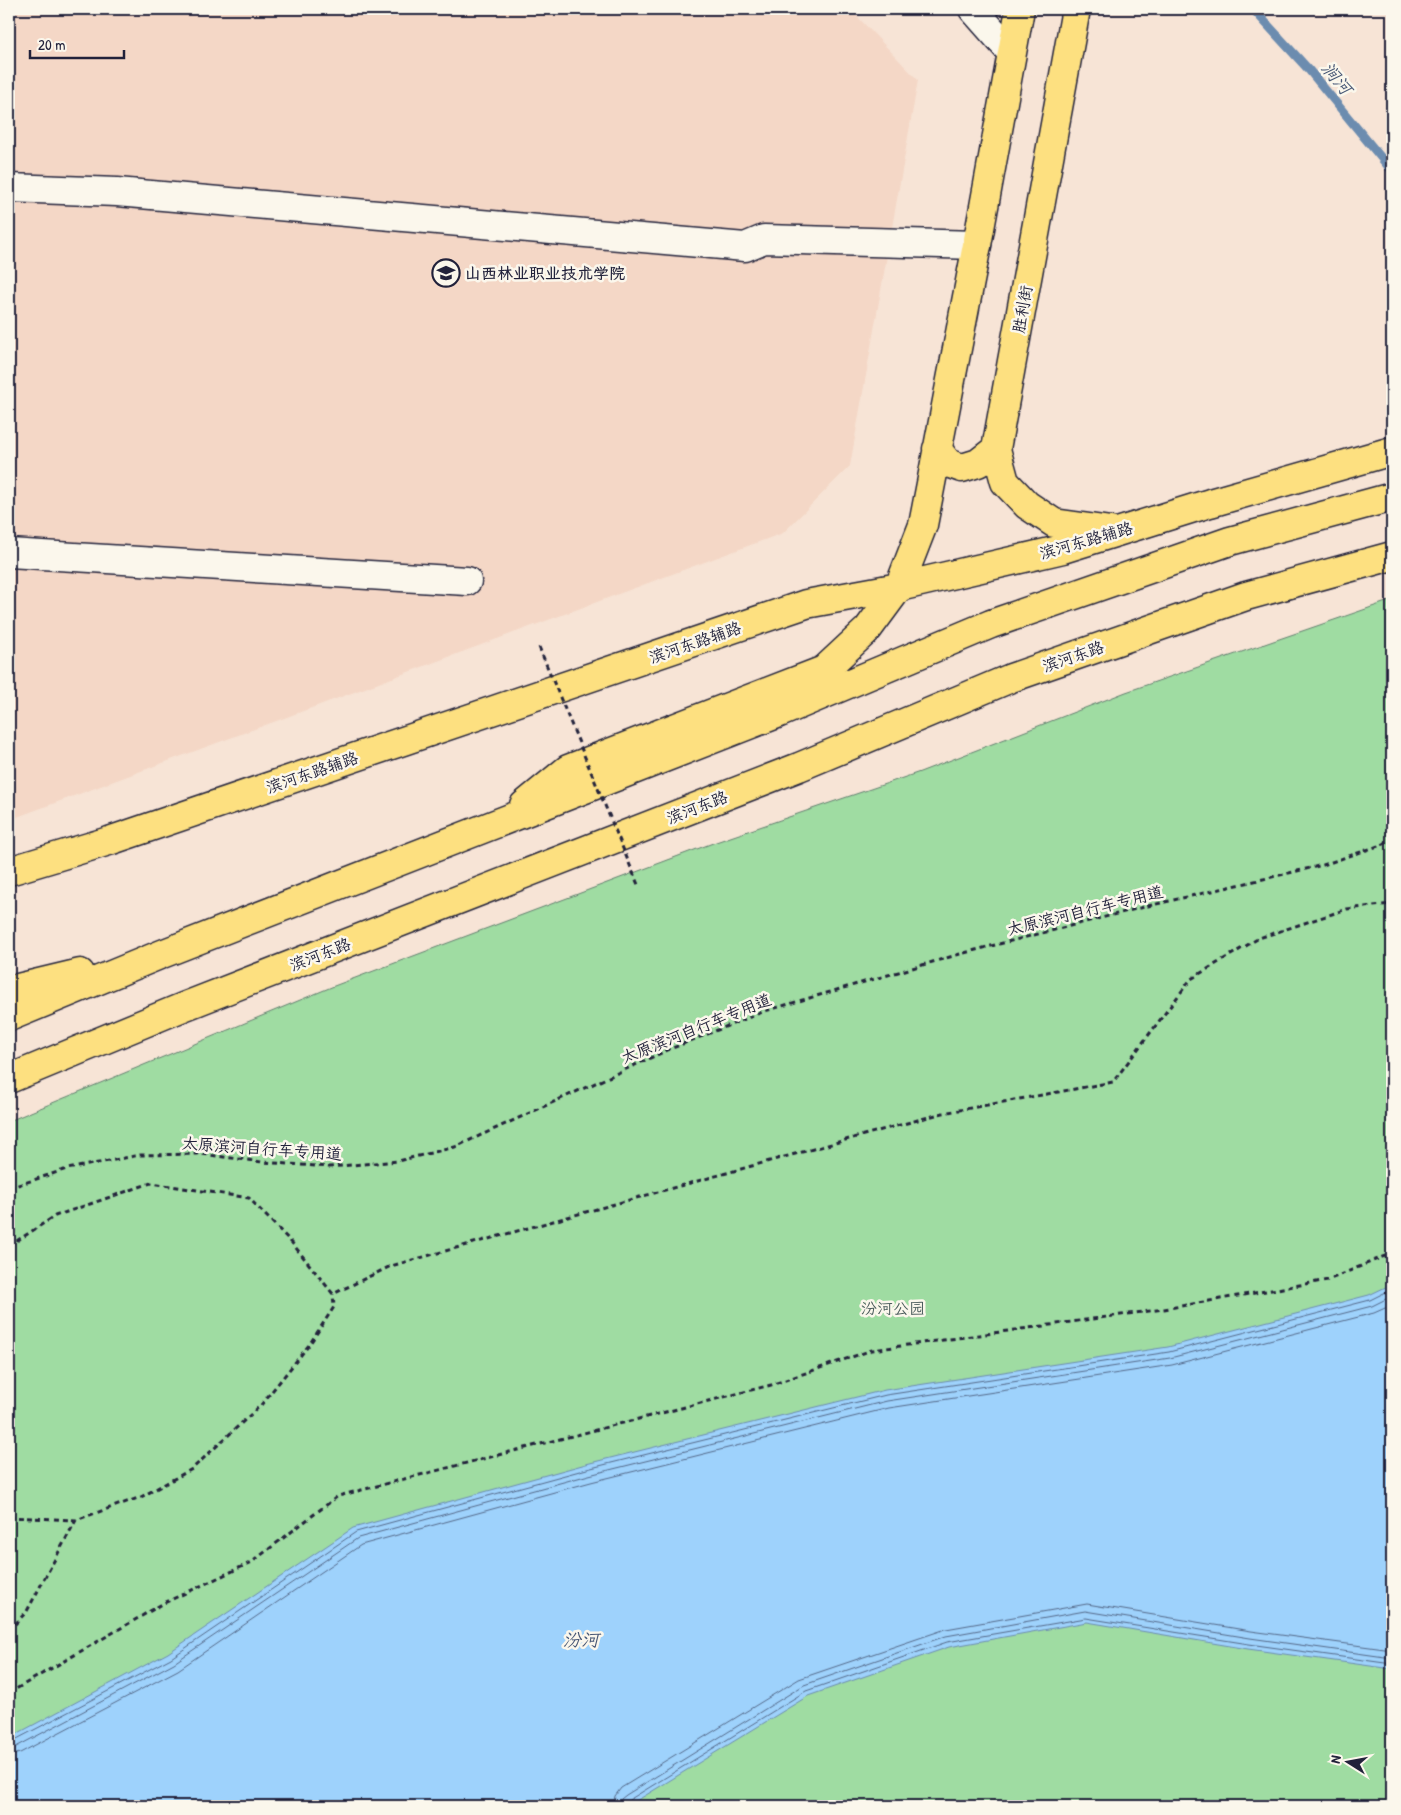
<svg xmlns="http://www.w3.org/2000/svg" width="1401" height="1815" font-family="'Patrick Hand','LXGW WenKai TC',sans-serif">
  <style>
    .built { fill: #f4d7c6 }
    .green { fill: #9fdca2; stroke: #607f6e }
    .water { fill: #9ed2fc; stroke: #6c8caf }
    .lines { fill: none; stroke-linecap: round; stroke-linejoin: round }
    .shore { stroke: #546888; stroke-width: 1 }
    .stream { stroke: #6c8caf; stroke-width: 9 }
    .minor-casing { stroke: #22223b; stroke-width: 31 }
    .major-casing { stroke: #22223b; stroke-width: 31 }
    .highway-casing { stroke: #22223b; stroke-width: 31 }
    .path { stroke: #22223b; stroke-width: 3; stroke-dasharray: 5 4; stroke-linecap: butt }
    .minor { stroke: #fbf7ec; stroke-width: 28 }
    .major { stroke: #fde080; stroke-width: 28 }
    .highway { stroke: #fde080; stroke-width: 28 }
    .path-bridge { stroke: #22223b; stroke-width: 3; stroke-dasharray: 5 4; stroke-linecap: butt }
    .labels { text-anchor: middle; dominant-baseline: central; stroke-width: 5; stroke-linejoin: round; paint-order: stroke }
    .poi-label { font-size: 16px; font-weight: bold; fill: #22223b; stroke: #fbf7ec; text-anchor: start }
    .street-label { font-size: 16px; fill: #22223b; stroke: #fbf7ec }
    .park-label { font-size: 16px; fill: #485a5a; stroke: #fbf7ec }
    .water-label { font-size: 18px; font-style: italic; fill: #475775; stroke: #fbf7ec }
  </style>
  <rect width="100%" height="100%" fill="#f7e4d6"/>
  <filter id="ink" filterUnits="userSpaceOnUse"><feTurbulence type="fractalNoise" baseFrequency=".02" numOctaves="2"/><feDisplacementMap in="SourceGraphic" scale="10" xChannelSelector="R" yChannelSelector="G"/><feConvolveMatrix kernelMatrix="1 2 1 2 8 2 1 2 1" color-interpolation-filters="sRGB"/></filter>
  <g filter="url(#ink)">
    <path class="built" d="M 9,9 L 850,9 L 918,80 L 850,466 L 783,533 L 9,820 Z"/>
    <path class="green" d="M 1392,600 L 1392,1806 L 9,1806 L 9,1121 L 334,986 L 713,843 L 920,772 L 1126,692 Z"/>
    <path class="water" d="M 1392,1284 L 1392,1669 L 1248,1649 L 1087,1622 L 949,1647 L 808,1696 L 628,1806 L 9,1806 L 9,1738 L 168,1653 L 353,1528 L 586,1464 L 885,1390 L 1168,1347 L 1369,1295 Z"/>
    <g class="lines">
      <path class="shore" d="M 9,1742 L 13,1741 L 171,1658 L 356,1532 L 587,1469 L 886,1395 L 1169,1352 L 1370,1300 L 1392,1289
        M 9,1748 L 16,1747 L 174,1663 L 358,1538 L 589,1475 L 887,1401 L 1170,1358 L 1372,1306 L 1392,1296
        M 9,1756 L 20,1753 L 178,1670 L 361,1545 L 591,1482 L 889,1408 L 1172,1365 L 1374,1313 L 1392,1305
        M 613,1806 L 615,1796 L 621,1788 L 799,1679 L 946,1629 L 1087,1604 L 1251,1631 L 1392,1650
        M 620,1806 L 621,1799 L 626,1795 L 804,1685 L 946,1636 L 1085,1611 L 1250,1638 L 1392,1658
        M 626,1806 L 629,1800 L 806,1691 L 947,1642 L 1086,1618 L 1249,1644 L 1392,1664"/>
      <path class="stream" d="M 1253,9 L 1309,70 L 1392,171"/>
      <g class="minor-casing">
        <path id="minor" d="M 973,9 L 1011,52
          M 9,188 L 117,192 L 745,247 L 764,239 L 977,245
          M 9,553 L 467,581"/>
      </g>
      <g class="major-casing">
        <path id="major" d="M 1076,9 L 996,449 L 1005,482 L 1027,505 L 1054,523 L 1111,531
          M 937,449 L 948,463 L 962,468 L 978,463 L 996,449
          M 899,587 L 923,525 L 977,245 L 1020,9
          M 9,871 L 109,841 L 806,604 L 899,587 L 1063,549 L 1210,503 L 1392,451"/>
      </g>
      <g class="highway-casing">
        <path id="highway" d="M 524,805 L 568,769 L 824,670 L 868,629 L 899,587
          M 9,990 L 80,973
          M 9,1017 L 162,954 L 777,714 L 991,624 L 1230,541 L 1392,497
          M 9,1079 L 183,1007 L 799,767 L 1011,678 L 1246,596 L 1392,556"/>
      </g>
      <path class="path" d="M 9,1188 L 67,1169 L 140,1155 L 201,1154 L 262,1162 L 329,1167 L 398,1161 L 455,1147 L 670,1049 L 765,1011 L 960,954 L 1148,906 L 1323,865 L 1384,844 L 1392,838
        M 9,1246 L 55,1216 L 151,1183 L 249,1198 L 292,1243 L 333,1294 L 391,1266 L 943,1113 L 1113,1082 L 1191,979 L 1259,938 L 1347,909 L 1392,904
        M 9,1517 L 76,1520 L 141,1497 L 192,1469 L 261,1405 L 309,1345 L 334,1307 L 333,1294
        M 9,1631 L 27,1611 L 76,1520
        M 9,1693 L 164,1603 L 252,1562 L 338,1496 L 771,1385 L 872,1350 L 1164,1309 L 1328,1280 L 1392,1253"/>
      <use href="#minor" class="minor"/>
      <use href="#major" class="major"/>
      <use href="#highway" class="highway"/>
      <path class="path-bridge" d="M 539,647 L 639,887"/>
    </g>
  </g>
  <defs>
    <g id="university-ring" transform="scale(1.4375)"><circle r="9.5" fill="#fbf7ec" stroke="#22223b" stroke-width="1.5"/><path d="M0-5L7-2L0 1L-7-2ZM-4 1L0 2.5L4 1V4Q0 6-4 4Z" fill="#22223b"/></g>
  </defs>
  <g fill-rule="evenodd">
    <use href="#university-ring" x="446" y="273"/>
  </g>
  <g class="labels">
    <g class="poi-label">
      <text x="465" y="273">山西林业职业技术学院</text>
    </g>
    <g class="street-label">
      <text transform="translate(1022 309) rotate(-80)">胜利街</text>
      <text transform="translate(1086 540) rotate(-16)">滨河东路辅路</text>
      <text transform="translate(695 642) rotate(-19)">滨河东路辅路</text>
      <text transform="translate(1073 656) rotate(-19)">滨河东路</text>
      <text transform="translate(312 772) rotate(-19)">滨河东路辅路</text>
      <text transform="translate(697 807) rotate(-21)">滨河东路</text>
      <text transform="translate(1085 910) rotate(-14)">太原滨河自行车专用道</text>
      <text transform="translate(320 954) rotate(-21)">滨河东路</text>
      <text transform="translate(696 1028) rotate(-22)">太原滨河自行车专用道</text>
      <text transform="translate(262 1148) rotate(4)">太原滨河自行车专用道</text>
    </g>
    <g class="park-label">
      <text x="893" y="1308">汾河公园</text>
    </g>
    <g class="water-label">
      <text transform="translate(1337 78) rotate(50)">涧河</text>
      <text x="581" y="1639">汾河</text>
    </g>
  </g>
  <rect width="1401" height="1815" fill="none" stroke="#fbf7ec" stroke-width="30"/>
  <rect x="15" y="15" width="1371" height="1785" fill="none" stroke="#22223b" stroke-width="2" filter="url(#ink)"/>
  <g transform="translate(1348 1762) rotate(281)" stroke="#fbf7ec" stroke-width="4" paint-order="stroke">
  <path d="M0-4L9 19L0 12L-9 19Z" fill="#22223b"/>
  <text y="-8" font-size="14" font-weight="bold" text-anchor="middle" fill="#22223b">N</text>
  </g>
  <path d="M30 50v8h94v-8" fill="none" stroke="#22223b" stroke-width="2.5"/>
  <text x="38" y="50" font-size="15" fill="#22223b" stroke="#fbf7ec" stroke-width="4" paint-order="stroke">20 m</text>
</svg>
